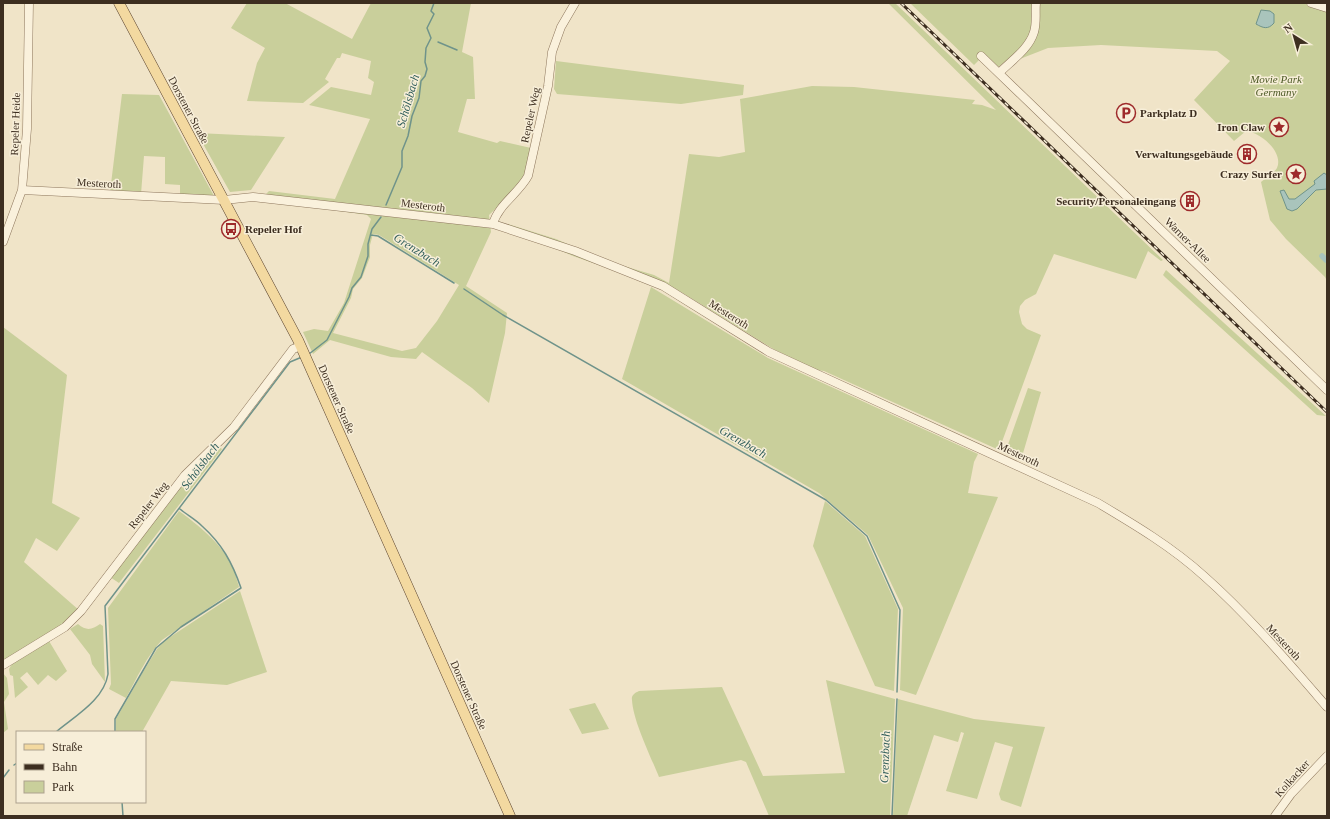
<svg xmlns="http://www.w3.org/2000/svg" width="1330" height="819" font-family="Georgia,serif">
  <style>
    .green { fill: #c9cf9b; fill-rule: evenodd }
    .water { fill: #a9c4bc; stroke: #6f938a }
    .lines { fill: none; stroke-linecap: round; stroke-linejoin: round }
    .stream { stroke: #6f938a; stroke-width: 1.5 }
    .canal { stroke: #a9c4bc; stroke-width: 5.5 }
    .minor-casing { stroke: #8d765c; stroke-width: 9 }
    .major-casing { stroke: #5b4430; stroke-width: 11 }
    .minor { stroke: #faf1dc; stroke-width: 8 }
    .major { stroke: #f3d9a0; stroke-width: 10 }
    .rail-casing { stroke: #3d2e20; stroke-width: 3 }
    .rail { stroke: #f7eed8; stroke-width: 1.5; stroke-dasharray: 4.5; stroke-linecap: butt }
    .labels { text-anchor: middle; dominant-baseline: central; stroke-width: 3; stroke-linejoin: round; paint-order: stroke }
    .park-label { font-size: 11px; font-style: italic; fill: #4d5a26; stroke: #f7eed8 }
    .street-label { font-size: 11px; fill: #3d2e20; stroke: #f7eed8 }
    .poi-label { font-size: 11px; font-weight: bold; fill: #3d2e20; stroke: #f7eed8; text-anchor: end }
    .water-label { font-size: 12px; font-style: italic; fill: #2f5d5a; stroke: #f7eed8 }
  </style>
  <rect width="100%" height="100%" fill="#f0e4c8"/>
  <path class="green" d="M 247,3 L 285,3 L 352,39 L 371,3 L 471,3 L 462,52 L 473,57 L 475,99 L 467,99 L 458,132 L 497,143 L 500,141 L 531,148 L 525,176 L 511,194 L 489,215 L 491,232 L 466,286 L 507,313 L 505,333 L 489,403 L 472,388 L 422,352 L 416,359 L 391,357 L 330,340 L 313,354 L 303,332 L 314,329 L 328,331 L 344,303 L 371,219 L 367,215 L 292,204 L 265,195 L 269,191 L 335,199 L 370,119 L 309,105 L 331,87 L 371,95 L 374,82 L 368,78 L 371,61 L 342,53 L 340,58 L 337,58 L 325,79 L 329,82 L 303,103 L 247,101 L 257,63 L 265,48 L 231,28 ZM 373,234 L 379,235 L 459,285 L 437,321 L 416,348 L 402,351 L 333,333 L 351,298 L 353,289 L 362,278 L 370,257 L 370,245 Z
    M 888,3 L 895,3 L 1163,260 L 1161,261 L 1148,251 L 1136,279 L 1054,254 L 1036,294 L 1025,300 L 1020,306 L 1019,312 L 1022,324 L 1027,329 L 1041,335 L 999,450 L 824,371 L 817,370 L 775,350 L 681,292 L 657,280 L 633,277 L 573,256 L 520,233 L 506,232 L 508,224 L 556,239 L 607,261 L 654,275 L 669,283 L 689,154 L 719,157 L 745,152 L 740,99 L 812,86 L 854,87 L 975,100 L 972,104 L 982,105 L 996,110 Z
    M 910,3 L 1032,3 L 1032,30 L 1021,50 L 998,67 L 985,54 L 974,65 Z
    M 1038,3 L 1302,3 L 1327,10 L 1327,281 L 1325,277 L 1286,239 L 1270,220 L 1261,182 C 1265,179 1274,173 1277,168 C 1284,152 1260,132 1246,131 L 1234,141 L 1194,100 L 1230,61 L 1217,51 L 1101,45 L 1048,48 L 1015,61 L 1024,54 Z
    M 556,61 L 744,85 L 743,95 L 681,104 L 557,94 L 554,89 Z
    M 122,94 L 159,95 L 214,196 L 180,195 L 180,185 L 165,184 L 165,157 L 144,156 L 141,194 L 110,192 Z
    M 197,133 L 285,137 L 251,190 L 230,192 Z
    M 1166,270 L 1326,416 L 1317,415 L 1166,278 L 1163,275 Z
    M 651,287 L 768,358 L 978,454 L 974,462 L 968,493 L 998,497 L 916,695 L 900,690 L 903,608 L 868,535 L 819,493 L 622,379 Z
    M 3,327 L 67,375 L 52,503 L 80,518 L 57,551 L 36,538 L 24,562 L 80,611 L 63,627 L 3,662 Z
    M 1028,388 L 1041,392 L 1021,460 L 1005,453 Z
    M 219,447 L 222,449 L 119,583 L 110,577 L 187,477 Z
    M 825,501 L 865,536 L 898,609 L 894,691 L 875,686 L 813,546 Z
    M 179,511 C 197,524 223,545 232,566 C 235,573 237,580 239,587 L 162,640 C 146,657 137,678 126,698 L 109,689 L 111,684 L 108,608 Z
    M 240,591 L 267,672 L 227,685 L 171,681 L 142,732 L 116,732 L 116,719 L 143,672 L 157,649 L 164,641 Z
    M 78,624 C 86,631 92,630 100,624 L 103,626 L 105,682 L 92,664 L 90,655 L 70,629 Z
    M 49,641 L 67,671 L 56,681 L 48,675 L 38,685 L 27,672 L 20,678 L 28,687 L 15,698 L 13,676 L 10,675 L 9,669 L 12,664 Z
    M 3,673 L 7,678 L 9,694 L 4,702 L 8,729 L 3,733 Z
    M 826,680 L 895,699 L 890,816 L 769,816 L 746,762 L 741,760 L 659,777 C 651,757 633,721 632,700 C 631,695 635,693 639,691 L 722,687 L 763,776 L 845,773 Z
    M 898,699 L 974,719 L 1045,727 L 1021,807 L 1001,800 L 999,794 L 1013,747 L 995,742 L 977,799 L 946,791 L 964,733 L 961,732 L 958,742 L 934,735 L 907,816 L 893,816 Z
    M 595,703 L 609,729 L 582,734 L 569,709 Z"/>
  <path class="water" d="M 1261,10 L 1270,11 L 1274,14 L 1274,23 C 1268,30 1263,28 1256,24 Z
    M 1324,173 L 1327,175 L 1327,189 L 1316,190 L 1297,209 L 1292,211 L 1287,209 L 1280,191 L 1284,190 L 1289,199 L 1295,199 L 1315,184 L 1314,181 Z"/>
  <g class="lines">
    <path class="stream" d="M 438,42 L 457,50
      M 386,205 L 402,167 L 402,151 L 408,136 L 412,116 L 419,98 L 421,81 L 425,76 L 427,69 L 425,62 L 426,48 L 431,38 L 427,28 L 434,14 L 431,11 L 434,3
      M 371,235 L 378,236 L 454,283
      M 464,289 L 503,315 L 826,500 L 867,536 L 900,610 L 897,692
      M 309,354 L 327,340 L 349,297 L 352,288 L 361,277 L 368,256 L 368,244 L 372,229 L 381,217
      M 56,732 C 75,716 104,700 108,674 L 105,606 L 290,362 L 302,357
      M 115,732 L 115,719 L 156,648 L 181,627 L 241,588 C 232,562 222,544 202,526 C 195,519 187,515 180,509
      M 14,765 L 17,763
      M 3,778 L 9,770
      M 122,802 L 123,816
      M 892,816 L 897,699"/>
    <path class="canal" d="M 1322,256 L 1326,260"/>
    <g class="minor-casing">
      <path id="minor" d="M 1311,3 L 1327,8
        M 981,56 L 1327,390
        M 999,73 C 1011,61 1029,49 1034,32 C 1037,23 1035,12 1036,3
        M 22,190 L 224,200 L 253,197 L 493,224 L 575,251 L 663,286 L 769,352 L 1098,503 C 1135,525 1172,547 1204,576 C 1248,615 1288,662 1327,707
        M 493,224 C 498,205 519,193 528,176 L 548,86 L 552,52 L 561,27 L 575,3
        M 3,242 L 22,190 L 27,129 L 29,3
        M 3,665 L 65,627 L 81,611 L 185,475 L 234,427 L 293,349 L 301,346
        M 1275,816 L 1291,794 L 1327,756"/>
    </g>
    <g class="major-casing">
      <path id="major" d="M 119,3 L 298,340 L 510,816"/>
    </g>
    <use href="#minor" class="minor"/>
    <use href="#major" class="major"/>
    <g class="rail-casing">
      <path id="rail" d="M 901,3 L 1327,412"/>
    </g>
    <use href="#rail" class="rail"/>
  </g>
  <defs>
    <g id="parking-ring" transform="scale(1)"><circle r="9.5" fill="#f7eed8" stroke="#9e2a2b" stroke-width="1.5"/><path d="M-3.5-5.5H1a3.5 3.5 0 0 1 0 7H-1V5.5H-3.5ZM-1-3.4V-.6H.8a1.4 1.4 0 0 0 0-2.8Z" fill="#9e2a2b"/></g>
    <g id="sight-ring" transform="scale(1)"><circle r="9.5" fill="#f7eed8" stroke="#9e2a2b" stroke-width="1.5"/><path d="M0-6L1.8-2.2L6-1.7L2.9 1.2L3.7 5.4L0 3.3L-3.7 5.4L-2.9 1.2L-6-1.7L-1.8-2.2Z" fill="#9e2a2b"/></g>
    <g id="building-ring" transform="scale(1)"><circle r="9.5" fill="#f7eed8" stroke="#9e2a2b" stroke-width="1.5"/><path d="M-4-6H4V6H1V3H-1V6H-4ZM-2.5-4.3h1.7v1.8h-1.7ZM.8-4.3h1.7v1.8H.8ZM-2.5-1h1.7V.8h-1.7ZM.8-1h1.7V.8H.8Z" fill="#9e2a2b"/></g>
    <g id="bus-ring" transform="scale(1)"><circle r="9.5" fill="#f7eed8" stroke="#9e2a2b" stroke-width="1.5"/><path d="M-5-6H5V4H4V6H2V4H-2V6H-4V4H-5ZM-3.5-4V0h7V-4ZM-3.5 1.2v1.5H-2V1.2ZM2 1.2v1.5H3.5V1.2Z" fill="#9e2a2b"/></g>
  </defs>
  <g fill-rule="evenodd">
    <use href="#parking-ring" x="1126" y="113"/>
    <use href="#sight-ring" x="1279" y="127"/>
    <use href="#building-ring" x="1247" y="154"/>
    <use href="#sight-ring" x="1296" y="174"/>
    <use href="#building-ring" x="1190" y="201"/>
    <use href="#bus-ring" x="231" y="229"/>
  </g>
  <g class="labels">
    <g class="park-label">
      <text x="1276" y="79">Movie Park<tspan x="1276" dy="13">Germany</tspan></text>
    </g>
    <g class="street-label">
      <text transform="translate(189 110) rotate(62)">Dorstener Straße</text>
      <text transform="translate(530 115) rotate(-78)">Repeler Weg</text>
      <text transform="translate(15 124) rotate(-88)">Repeler Heide</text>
      <text transform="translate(99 183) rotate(3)">Mesteroth</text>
      <text transform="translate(423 205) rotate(7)">Mesteroth</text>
      <text transform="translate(1188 240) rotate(44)">Warner-Allee</text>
      <text transform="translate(729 314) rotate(32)">Mesteroth</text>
      <text transform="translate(337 399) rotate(66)">Dorstener Straße</text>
      <text transform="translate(1019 454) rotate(25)">Mesteroth</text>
      <text transform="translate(148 505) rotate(-52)">Repeler Weg</text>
      <text transform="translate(1284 642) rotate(47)">Mesteroth</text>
      <text transform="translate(469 695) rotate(66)">Dorstener Straße</text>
      <text transform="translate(1292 778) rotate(-48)">Kolkacker</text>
    </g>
    <g class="poi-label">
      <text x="1140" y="113" text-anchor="start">Parkplatz D</text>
      <text x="1265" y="127">Iron Claw</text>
      <text x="1233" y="154">Verwaltungsgebäude</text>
      <text x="1282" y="174">Crazy Surfer</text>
      <text x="1176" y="201">Security/Personaleingang</text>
      <text x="245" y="229" text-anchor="start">Repeler Hof</text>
    </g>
    <g class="water-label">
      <text transform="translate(408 101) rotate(-74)">Schölsbach</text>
      <text transform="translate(417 250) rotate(32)">Grenzbach</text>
      <text transform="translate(743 442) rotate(30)">Grenzbach</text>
      <text transform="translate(200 466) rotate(-53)">Schölsbach</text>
      <text transform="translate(885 757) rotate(-88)">Grenzbach</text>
    </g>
  </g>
  <rect width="1330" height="819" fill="none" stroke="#3d2e20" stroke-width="8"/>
  <rect x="16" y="731" width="130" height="72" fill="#f7eed8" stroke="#ada18e"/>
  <rect x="24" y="744" width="20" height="6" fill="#f3d9a0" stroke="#ada18e"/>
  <text x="52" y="751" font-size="12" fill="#3d2e20">Straße</text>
  <rect x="24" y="764" width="20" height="6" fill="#3d2e20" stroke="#ada18e"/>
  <text x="52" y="771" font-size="12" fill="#3d2e20">Bahn</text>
  <rect x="24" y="781" width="20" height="12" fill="#c9cf9b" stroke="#ada18e"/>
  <text x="52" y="791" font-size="12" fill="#3d2e20">Park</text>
  <g transform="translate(1294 36) rotate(323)" stroke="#f7eed8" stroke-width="3" paint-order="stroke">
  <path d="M0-3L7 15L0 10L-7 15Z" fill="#3d2e20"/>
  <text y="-6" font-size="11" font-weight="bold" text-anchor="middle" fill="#3d2e20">N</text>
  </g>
</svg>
